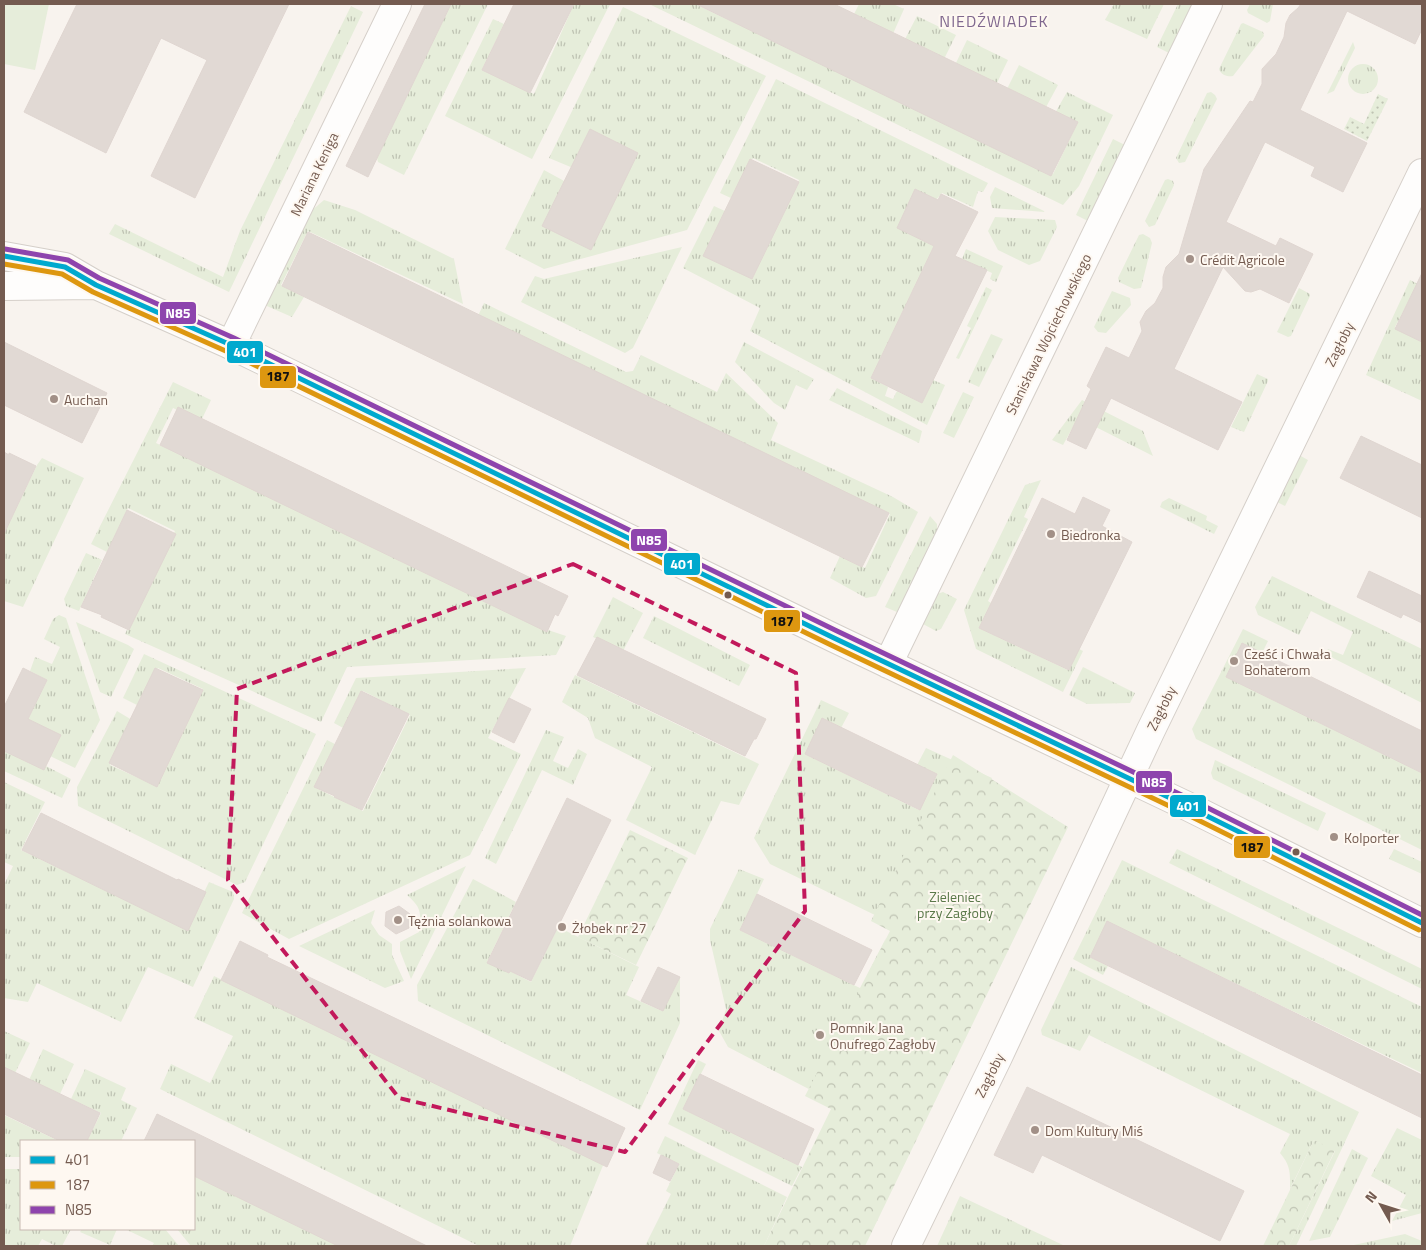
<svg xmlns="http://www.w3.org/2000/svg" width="1426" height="1250" font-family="'Titillium Web',sans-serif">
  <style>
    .grass { fill: url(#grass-tufts) }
    .park { fill: url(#park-crowns) }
    .garden { fill: url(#garden-dots) }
    .pitch { fill: #e6edda }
    .building { fill: #e1d9d4; stroke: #e0d6d1 }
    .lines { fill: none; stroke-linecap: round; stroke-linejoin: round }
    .minor-casing { stroke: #d5cfc9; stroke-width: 30 }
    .tertiary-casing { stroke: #d5cfc9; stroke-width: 30 }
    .minor { stroke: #fefdfc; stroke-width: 28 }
    .tertiary { stroke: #fefdfc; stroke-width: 28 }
    .bus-1-casing { stroke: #fef8f1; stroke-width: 9 }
    .bus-2-casing { stroke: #fef8f1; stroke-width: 9 }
    .bus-3-casing { stroke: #fef8f1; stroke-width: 9 }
    .bus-1 { stroke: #00a9ce; stroke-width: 5 }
    .bus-2 { stroke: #dd9710; stroke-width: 5 }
    .bus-3 { stroke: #8e44ad; stroke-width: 5 }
    .marked { fill: none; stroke: #c2185b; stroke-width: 4; stroke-dasharray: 10 6; stroke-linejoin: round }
    .poi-dot { fill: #a29087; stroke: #fef8f1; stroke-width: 2 }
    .bus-dot { fill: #745b50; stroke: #fef8f1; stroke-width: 2 }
    .labels { text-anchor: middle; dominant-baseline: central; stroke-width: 4; stroke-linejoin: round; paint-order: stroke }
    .street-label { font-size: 14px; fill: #745b50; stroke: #fef8f1 }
    .poi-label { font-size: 14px; fill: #745b50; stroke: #fef8f1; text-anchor: start }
    .park-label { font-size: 14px; fill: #5a7849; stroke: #fef8f1 }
    .quarter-label { font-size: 16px; letter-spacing: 1px; fill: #80688f; stroke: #fef8f1 }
    .line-badge { stroke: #fef8f1; stroke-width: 2 }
    .badge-label { font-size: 14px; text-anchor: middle; font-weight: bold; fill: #fff }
    .pale-badge-label { font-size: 14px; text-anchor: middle; font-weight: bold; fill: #111 }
  </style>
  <defs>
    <pattern id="grass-tufts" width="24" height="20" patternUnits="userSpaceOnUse" patternTransform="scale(1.25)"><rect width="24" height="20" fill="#e6edda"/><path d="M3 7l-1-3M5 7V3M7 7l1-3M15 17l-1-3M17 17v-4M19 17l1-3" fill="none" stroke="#bfc3b3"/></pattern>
    <pattern id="park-crowns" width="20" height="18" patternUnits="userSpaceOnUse" patternTransform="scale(1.25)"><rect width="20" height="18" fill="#e6edda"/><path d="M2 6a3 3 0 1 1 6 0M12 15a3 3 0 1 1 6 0" fill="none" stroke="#bfc3b3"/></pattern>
    <pattern id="garden-dots" width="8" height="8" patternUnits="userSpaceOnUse" patternTransform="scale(1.25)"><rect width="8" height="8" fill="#e6edda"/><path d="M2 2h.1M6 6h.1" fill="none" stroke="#bfc3b3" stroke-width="1.8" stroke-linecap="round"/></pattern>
  </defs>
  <rect width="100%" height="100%" fill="#f8f3ee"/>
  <path class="grass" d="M 451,4 L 488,4 L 404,175 L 378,162 L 377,158 Z
    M 574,4 L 610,4 L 532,159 L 445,116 L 493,19 L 504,24 L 482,70 L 534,94 Z
    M 649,4 L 695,4 L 1053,174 L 1077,124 L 1055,113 L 1067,92 L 1113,115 L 1079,186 L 1063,205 Z
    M 859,4 L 893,4 L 904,9 L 892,36 L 853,16 Z
    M 1114,4 L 1164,4 L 1147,39 L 1105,20 Z
    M 1178,4 L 1193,4 L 1169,53 L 1157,47 Z
    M 1250,4 L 1273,4 L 1270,21 L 1267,23 L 1248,13 L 1247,10 Z
    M 351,6 L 363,12 L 229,292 L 109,234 L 115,224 L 223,277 L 240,231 Z
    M 623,7 L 766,76 L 687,230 L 544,269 L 505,249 L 544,170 L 566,182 L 590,248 L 636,152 L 591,130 L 573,168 L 549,158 Z
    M 917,16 L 956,35 L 943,61 L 904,41 Z
    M 1243,23 L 1263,32 L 1264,36 L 1233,76 C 1227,77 1221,75 1219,69 L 1241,24 Z
    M 967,40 L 1008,60 L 996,85 L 955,65 Z
    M 1353,42 L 1355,48 L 1334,91 L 1327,94 Z
    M1348 79a15 15 0 1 1 30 0a15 15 0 1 1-30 0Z
    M 1019,65 L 1058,85 L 1045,109 L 1007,89 Z
    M 776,79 L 988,183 L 983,192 L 978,191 L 973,207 L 942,193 L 936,200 L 899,228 L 934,246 L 871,378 L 888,387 L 885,396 L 893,399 L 897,391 L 922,403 L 933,380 L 945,385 L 927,425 L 750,331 L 760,308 L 683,268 L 714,206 L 727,212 L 753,277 L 799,180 L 753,158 L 733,199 L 720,193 Z
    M 1211,92 L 1215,95 L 1217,99 L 1185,162 L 1179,163 L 1176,158 L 1207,93 Z
    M 1113,139 L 1125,145 L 1088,221 L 1076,215 Z
    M 1168,179 L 1173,181 L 1174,185 L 1155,225 L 1149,227 L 1145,221 L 1165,180 Z
    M 995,187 L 1046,212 L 992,208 L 990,197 Z
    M 324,200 L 355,210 L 454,259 L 463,304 L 308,231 L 281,285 L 304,297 L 292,317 L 260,303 L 303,218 Z
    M 995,217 L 1055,220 L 1057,227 L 1040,261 L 1029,265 L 998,250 L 988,231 Z
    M 1143,234 L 1150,238 L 1152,243 L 1141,288 L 1134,289 L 1119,282 L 1118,278 L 1139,235 Z
    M 682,247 L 633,348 L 625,353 L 521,302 L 535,276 L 544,279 Z
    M 966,249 L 1003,266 L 996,282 L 990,279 L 992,273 L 962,259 Z
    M 1410,280 L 1422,286 L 1422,299 L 1412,295 L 1395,327 L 1422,341 L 1422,401 L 1366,375 Z
    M 986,287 L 992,290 L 959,359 L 956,358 L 971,328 L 967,326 Z
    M 1299,288 L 1310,294 L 1310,296 L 1291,336 L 1288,337 L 1277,332 Z
    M 1112,291 L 1130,298 L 1131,305 L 1106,333 L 1098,332 L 1094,327 Z
    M 484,303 L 626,372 L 633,371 L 641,355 L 717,392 L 726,373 L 778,423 L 771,440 L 893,497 L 918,512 L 876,596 L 866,598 L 830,578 L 840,556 L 865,568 L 890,514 L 477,318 Z
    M 991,334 L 1003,339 L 979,387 L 968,382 Z
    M 744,342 L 814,379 L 807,390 L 796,385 L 785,410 L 774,403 L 735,362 Z
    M 1257,374 L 1268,379 L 1268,381 L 1244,432 L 1231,427 Z
    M 173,382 L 211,400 L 201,421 L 173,408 L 156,443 L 548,630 L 566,636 L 556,655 L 347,667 L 321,722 L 125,634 L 175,531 L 128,508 L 107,552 L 91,544 Z
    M 837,388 L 922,431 L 919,443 L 829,400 Z
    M 963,392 L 974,397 L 954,438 L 943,433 Z
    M 1082,400 L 1143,431 L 1153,456 L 1078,418 L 1063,445 L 1052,440 Z
    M 1299,455 L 1308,460 L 1285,506 L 1277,502 Z
    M 42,458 L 84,478 L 23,607 L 4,601 L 4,533 L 37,465 Z
    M 1041,480 L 1024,517 L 1028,519 L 988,601 L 991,603 L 979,628 L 1068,670 L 1079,649 L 1083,651 L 1063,692 L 976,649 L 964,610 L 1025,485 Z
    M 1169,498 L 1207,516 L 1206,520 L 1218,526 L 1214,534 L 1160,507 L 1162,502 Z
    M 930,516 L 937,524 L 937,532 L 897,612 L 885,607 Z
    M 86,553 L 102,560 L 79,611 L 66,606 L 64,599 Z
    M 1272,576 L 1422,649 L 1422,703 L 1325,654 L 1328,649 L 1343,655 L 1353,632 L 1311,611 L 1299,635 L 1258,615 L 1255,607 Z
    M 943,592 L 957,599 L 941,629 L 936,631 L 923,624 L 937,594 Z
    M 613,597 L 643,613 L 623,651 L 593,637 Z
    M 59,615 L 66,618 L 100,720 L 75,768 L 48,755 L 44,765 L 71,779 L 62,798 L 4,771 L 4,751 L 11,754 L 47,680 L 30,671 L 35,657 L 52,664 L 60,647 L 44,639 L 53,619 Z
    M 654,616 L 750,665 L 739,686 L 643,638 Z
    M 76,622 L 128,645 L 134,649 L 111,697 L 100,692 Z
    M 1243,629 L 1268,641 L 1262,653 L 1242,644 L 1226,677 L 1422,773 L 1422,850 L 1196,739 L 1192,729 Z
    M 144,654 L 316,734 L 245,882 L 237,885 L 78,806 L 77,787 L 117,711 L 132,720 L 110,765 L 156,786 L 203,689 L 158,668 L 139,706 L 123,698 Z
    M 1083,667 L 1135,693 L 1130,703 L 1087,704 L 1069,695 Z
    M 526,668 L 488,738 L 521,754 L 470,855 L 289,939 L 242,913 L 327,740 L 337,745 L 316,788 L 363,811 L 410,715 L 363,691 L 345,729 L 334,723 L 356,678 Z
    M 575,675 L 759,764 L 739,805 L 721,801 L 695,855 L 626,820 L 652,767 L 595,738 L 588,718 L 562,702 Z
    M 821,700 L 849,713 L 841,728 L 822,719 L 805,754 L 919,810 L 937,775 L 917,765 L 926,748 L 992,778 L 918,936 L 770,864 L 754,838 Z
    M 546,730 L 564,737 L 553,761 L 568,768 L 578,749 L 587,754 L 573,785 L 542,770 L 496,864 L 485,858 Z
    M 1215,760 L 1326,813 L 1318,831 L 1213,779 L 1211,773 Z
    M 4,782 L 45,802 L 21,850 L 186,929 L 209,882 L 233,892 L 234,899 L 193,987 L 148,967 L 121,1022 L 37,983 L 28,1002 L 4,998 L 4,885 L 13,866 L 4,862 Z
    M 1177,849 L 1422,969 L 1422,989 L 1169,863 Z
    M 1394,849 L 1422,862 L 1422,874 L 1389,859 Z
    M 1122,860 L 1422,1007 L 1422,1073 L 1107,922 L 1090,957 L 1108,966 L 1103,975 L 1073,959 Z
    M 466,866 L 411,979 L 400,951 L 400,942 L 419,932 C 421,913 422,908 407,895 Z
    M 739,869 L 764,879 L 740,930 L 860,988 L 886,938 L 830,1100 L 728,1047 L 719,1031 L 726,1009 L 710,940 L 710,929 Z
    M 473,879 L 516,902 L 487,962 L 509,973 L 510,971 L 531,982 L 558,927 L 639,967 L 626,995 L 662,1011 L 680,977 L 680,1023 L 640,1110 L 418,1001 L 417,985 Z
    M 375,910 L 371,923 L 379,935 L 392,944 L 392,955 L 404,981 L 385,988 L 299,946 Z
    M 1071,967 L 1359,1112 L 1296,1246 L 1289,1246 L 1335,1151 L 1314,1140 L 1290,1189 C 1290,1173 1291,1166 1280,1153 L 1290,1134 L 1089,1035 L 1080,1051 L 1042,1035 L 1041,1030 Z
    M 214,976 L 604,1163 L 570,1246 L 479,1246 L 160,1089 L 171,1064 L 210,1083 L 233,1036 L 194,1018 Z
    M 4,1031 L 30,1043 L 15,1073 L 4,1067 Z
    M 43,1049 L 74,1064 L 60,1094 L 29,1080 Z
    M 698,1060 L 706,1064 L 683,1109 L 802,1167 L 792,1186 L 668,1124 Z
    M 85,1069 L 126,1088 L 121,1100 L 137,1108 L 121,1141 L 87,1141 L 101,1113 L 71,1099 Z
    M 4,1115 L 59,1141 L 21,1141 L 21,1157 L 4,1157 Z
    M 1397,1128 L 1422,1140 L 1422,1213 L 1392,1221 L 1406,1195 L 1371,1176 Z
    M 665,1136 L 787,1197 L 764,1246 L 645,1246 L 671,1194 L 666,1191 L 679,1164 L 657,1153 Z
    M 1352,1149 L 1368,1158 L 1330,1237 L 1309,1241 Z
    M 4,1169 L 21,1169 L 21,1229 L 71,1229 L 62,1246 L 56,1246 L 42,1239 L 38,1246 L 4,1246 Z
    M 194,1176 L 341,1246 L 191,1246 L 177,1229 L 194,1229 Z
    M 960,1196 L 1065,1246 L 937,1246 Z
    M 82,1229 L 117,1229 L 110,1245 L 80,1232 Z
    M 125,1229 L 165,1229 L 179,1246 L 152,1246 L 154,1243 Z
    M 1405,1234 L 1422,1241 L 1422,1246 L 1349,1246 Z"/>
  <path class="park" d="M 953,755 L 1068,827 L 865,1246 L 764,1246 L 831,1109 L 805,1096 L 890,931 L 871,921 Z
    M 630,830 L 688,858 L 636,965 L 578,937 Z
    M 1314,1140 L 1335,1150 L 1289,1246 L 1263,1246 Z"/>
  <path class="garden" d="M 1378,94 L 1388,99 L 1367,141 L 1344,129 L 1350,117 L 1364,124 Z"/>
  <path class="pitch" d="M 4,4 L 49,4 L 35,70 L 4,64 Z"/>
  <path class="building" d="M 77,4 L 289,4 L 195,198 L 151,176 L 207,60 L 161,38 L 106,153 L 24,112 Z
    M 425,4 L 451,4 L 368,177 L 346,166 Z
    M 514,4 L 574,4 L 530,93 L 482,70 Z
    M 696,4 L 834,4 L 1078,122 L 1051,176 Z
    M 1301,4 L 1422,4 L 1422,29 L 1415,44 L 1347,11 L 1300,110 L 1367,143 L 1343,192 L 1311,176 L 1315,167 L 1265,142 L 1226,222 L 1276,246 L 1280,238 L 1313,254 L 1289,303 L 1260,289 L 1251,292 L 1245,291 L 1223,267 L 1174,369 L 1242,402 L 1218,450 L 1111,398 L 1086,449 L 1067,440 L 1091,389 L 1087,386 L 1106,347 L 1129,358 L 1142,331 L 1140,322 L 1146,311 L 1155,303 L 1163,288 L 1163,277 L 1166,267 L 1179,254 L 1204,169 L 1250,101 L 1253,102 L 1262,84 L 1262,69 L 1276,54 L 1284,37 L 1286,23 L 1290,15 L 1298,8 Z
    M 590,129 L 638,153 L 591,250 L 542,226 Z
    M 750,159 L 799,182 L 752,279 L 703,256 Z
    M 915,189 L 938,200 L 941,194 L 978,212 L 955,256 L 987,270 L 922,403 L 871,378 L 934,246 L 897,228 Z
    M 308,232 L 889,513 L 862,567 L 282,286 Z
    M 1422,273 L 1422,342 L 1395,329 Z
    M 4,342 L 107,393 L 82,443 L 4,405 Z
    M 178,407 L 568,596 L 558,616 L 555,614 L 547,632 L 160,445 Z
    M 1361,436 L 1422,465 L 1422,518 L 1340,478 Z
    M 4,452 L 9,455 L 9,453 L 36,466 L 4,534 Z
    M 1083,497 L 1110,510 L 1102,526 L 1132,542 L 1069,670 L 979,628 L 1042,498 L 1075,514 Z
    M 127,510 L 176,534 L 129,630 L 101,617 L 102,615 L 81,607 Z
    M 1369,571 L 1422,596 L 1422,623 L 1403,614 L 1401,618 L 1357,597 Z
    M 597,637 L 766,719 L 756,739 L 754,739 L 745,756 L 577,675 Z
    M 1242,643 L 1422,731 L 1422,773 L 1226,677 Z
    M 23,668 L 47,680 L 28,719 L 61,735 L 44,770 L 4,751 L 4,707 Z
    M 155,668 L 203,690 L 157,787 L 109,763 Z
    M 361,691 L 409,714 L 362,810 L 334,797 L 335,796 L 314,787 Z
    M 509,698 L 531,709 L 514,743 L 492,732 Z
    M 822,718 L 937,774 L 920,810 L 805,754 Z
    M 567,798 L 611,820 L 531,981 L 510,971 L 509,973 L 487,963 Z
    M 41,813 L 177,880 L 178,879 L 206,892 L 188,931 L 22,850 Z
    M 757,894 L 872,950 L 854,985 L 740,930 Z
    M 399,906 L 410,914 L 409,928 L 396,934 L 385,926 L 386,912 Z
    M 1107,921 L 1422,1075 L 1422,1118 L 1090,957 Z
    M 240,941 L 268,955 L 267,957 L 625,1128 L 607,1167 L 221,980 Z
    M 658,967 L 680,977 L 663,1011 L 641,1001 Z
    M 4,1067 L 100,1113 L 87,1141 L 60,1141 L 4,1114 Z
    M 700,1074 L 814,1129 L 798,1165 L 683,1109 Z
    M 1027,1087 L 1244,1191 L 1220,1241 L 1042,1155 L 1033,1173 L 994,1155 Z
    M 157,1114 L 194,1132 L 427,1246 L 338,1246 L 194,1176 L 194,1141 L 144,1141 Z
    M 661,1155 L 679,1164 L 670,1181 L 653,1173 Z"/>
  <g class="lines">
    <g class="minor-casing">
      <path id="minor" d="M 231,345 L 397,4
        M 906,1246 L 998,1057 L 1151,730 L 1422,173"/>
    </g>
    <g class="tertiary-casing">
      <path id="tertiary" d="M 4,256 L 65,267 L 96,285 L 231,345 L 834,638 L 1187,806 L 1422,923
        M 4,286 L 95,285
        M 888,664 L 1208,4"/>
    </g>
    <use href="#minor" class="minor"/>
    <use href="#tertiary" class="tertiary"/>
    <g class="bus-1-casing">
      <path id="bus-1" d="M 4,256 L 65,267 L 96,285 L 231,345 L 834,638 L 1187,806 L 1422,923"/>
    </g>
    <g class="bus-2-casing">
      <path id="bus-2" d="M 4,264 L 62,274 L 93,292 L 228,352 L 831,645 L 1184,813 L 1419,930"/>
    </g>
    <g class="bus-3-casing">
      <path id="bus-3" d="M 5,249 L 68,260 L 99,278 L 234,338 L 837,631 L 1190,799 L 1422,915"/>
    </g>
    <use href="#bus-1" class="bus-1"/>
    <use href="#bus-2" class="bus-2"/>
    <use href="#bus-3" class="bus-3"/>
  </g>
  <path class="marked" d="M 573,564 L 796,673 L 805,911 L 625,1152 L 399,1098 L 228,880 L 237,689 Z"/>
  <g class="poi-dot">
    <circle cx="1190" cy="259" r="5"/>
    <circle cx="54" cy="399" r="5"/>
    <circle cx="1051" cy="534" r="5"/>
    <circle cx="1234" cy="661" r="5"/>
    <circle cx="1334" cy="837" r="5"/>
    <circle cx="398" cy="920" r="5"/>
    <circle cx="562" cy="927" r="5"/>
    <circle cx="820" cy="1035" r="5"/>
    <circle cx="1035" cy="1130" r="5"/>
  </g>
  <g class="bus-dot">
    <circle cx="728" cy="595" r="4.5"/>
    <circle cx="1296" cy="852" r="4.5"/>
  </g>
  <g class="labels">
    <g class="street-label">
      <text transform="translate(314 174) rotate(-64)">Mariana Keniga</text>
      <text transform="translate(1048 334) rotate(-64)">Stanisława Wojciechowskiego</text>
      <text transform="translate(1339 344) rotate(-64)">Zagłoby</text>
      <text transform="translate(1161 708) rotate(-64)">Zagłoby</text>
      <text transform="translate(989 1075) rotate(-64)">Zagłoby</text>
    </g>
    <g class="poi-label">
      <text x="1200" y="259">Crédit Agricole</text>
      <text x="64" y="399">Auchan</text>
      <text x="1061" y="534">Biedronka</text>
      <text x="1244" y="653">Cześć i Chwała<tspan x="1244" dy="16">Bohaterom</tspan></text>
      <text x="1344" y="837">Kolporter</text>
      <text x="408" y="920">Tężnia solankowa</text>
      <text x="572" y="927">Żłobek nr 27</text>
      <text x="830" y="1027">Pomnik Jana<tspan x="830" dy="16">Onufrego Zagłoby</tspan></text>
      <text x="1045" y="1130">Dom Kultury Miś</text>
    </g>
    <g class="park-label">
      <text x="955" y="896">Zieleniec<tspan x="955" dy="16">przy Zagłoby</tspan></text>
    </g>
    <g class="quarter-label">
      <text x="994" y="21">NIEDŹWIADEK</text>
    </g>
  </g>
  <g class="line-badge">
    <rect x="159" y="301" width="38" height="24" rx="5" fill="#8e44ad"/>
    <rect x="226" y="340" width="38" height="24" rx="5" fill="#00a9ce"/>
    <rect x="259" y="365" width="38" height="24" rx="5" fill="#dd9710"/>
    <rect x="630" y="528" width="38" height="24" rx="5" fill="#8e44ad"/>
    <rect x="663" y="552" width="38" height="24" rx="5" fill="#00a9ce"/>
    <rect x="763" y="609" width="38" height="24" rx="5" fill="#dd9710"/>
    <rect x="1135" y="770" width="38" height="24" rx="5" fill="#8e44ad"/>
    <rect x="1169" y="794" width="38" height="24" rx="5" fill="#00a9ce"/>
    <rect x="1233" y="835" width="38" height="24" rx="5" fill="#dd9710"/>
  </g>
  <g class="badge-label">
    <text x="178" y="318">N85</text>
    <text x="245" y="357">401</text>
    <text x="649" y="545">N85</text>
    <text x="682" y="569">401</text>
    <text x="1154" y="787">N85</text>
    <text x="1188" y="811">401</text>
  </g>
  <g class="pale-badge-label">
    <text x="278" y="381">187</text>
    <text x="782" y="626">187</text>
    <text x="1252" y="852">187</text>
  </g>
  <rect width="1426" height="1250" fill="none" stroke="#745b50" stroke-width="10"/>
  <rect x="20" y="1140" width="175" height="90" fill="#fef8f1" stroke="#c7b9b1"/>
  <rect x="30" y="1156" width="25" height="8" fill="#00a9ce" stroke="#c7b9b1"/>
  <text x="65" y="1165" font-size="15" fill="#745b50">401</text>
  <rect x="30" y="1181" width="25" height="8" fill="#dd9710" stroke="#c7b9b1"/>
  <text x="65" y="1190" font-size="15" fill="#745b50">187</text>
  <rect x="30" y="1206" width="25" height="8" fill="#8e44ad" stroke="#c7b9b1"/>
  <text x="65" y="1215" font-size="15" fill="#745b50">N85</text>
  <g transform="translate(1381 1205) rotate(309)" stroke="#fef8f1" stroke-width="4" paint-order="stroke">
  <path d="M0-4L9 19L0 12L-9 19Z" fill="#745b50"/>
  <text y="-8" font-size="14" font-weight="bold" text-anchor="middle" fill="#745b50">N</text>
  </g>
</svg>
